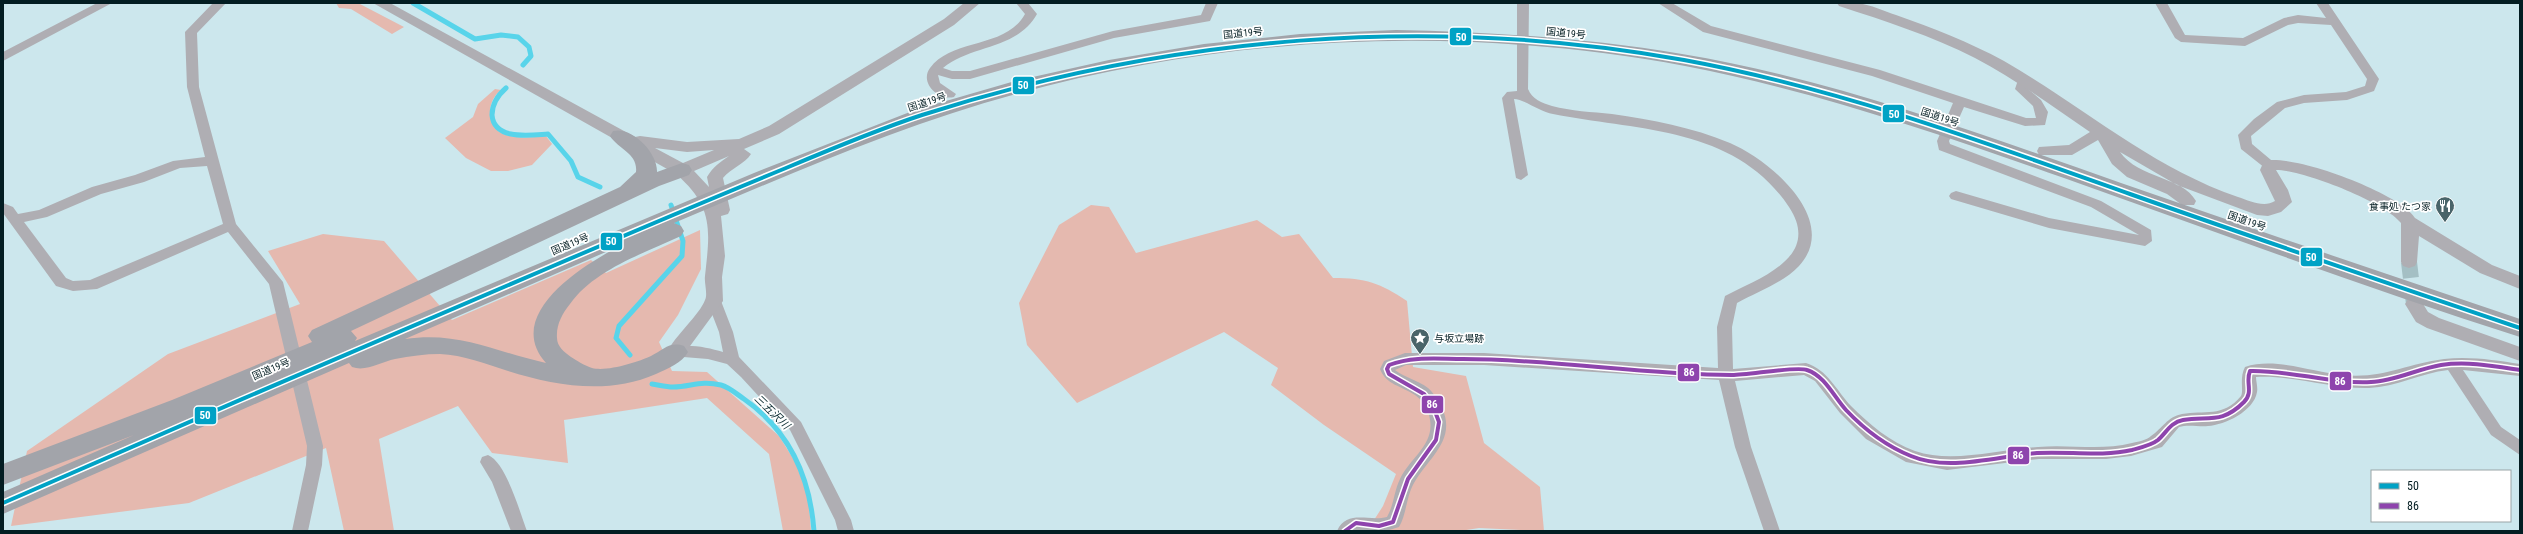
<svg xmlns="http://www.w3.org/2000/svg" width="2523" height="534" font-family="'Roboto Condensed','Noto Sans JP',sans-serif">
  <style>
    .forest { fill: #e5b9af }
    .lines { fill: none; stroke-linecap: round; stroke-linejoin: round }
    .stream { stroke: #58d4ea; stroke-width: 5 }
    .tertiary-tunnel { stroke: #a4bfc4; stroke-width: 16; stroke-dasharray: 16 8; stroke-linecap: butt }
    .minor { fill: #afaeb3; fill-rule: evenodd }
    .tertiary { fill: #afaeb3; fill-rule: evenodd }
    .trunk { fill: #a2a4aa; fill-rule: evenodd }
    .bus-1-casing { stroke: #fff; stroke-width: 7 }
    .bus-2-casing { stroke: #fff; stroke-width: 7 }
    .bus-1 { stroke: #00a2c5; stroke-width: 4 }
    .bus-2 { stroke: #8e44ad; stroke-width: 4 }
    .labels { text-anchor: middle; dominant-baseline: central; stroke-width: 3.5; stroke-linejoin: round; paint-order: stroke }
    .street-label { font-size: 10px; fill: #031d22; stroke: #fff }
    .poi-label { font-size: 10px; fill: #031d22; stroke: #fff; text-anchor: end }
    .water-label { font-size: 11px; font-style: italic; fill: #0f2f35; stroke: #fff }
    .line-badge { stroke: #fff; stroke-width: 1.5 }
    .badge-label { font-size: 11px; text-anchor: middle; font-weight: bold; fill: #fff }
  </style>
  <rect width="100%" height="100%" fill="#cce7ed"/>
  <path class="forest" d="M 336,3 L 358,3 L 404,27 L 392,34 L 351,9 L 339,8 Z
    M 495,89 L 501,90 C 486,101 485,129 506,135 C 519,139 533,137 546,136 L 552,144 L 532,165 L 508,171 L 491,171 L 466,158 L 445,138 L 473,117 L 478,104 Z
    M 1091,205 L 1109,207 L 1136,253 L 1257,220 L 1282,237 L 1299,234 L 1333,278 C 1366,278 1380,283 1407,301 L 1413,367 L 1466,376 L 1484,443 L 1540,487 L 1544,531 L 1479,528 L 1460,531 L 1367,531 L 1383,506 L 1396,474 L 1324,425 L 1271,385 L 1278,368 L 1224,332 L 1077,403 L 1027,345 L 1019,303 L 1059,225 Z
    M 700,230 L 701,269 L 678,315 L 659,342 L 672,371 L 707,372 L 779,436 L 799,468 L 809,503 L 811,531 L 783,531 L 769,454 L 707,398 L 564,420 L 568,463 L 492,453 L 458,406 L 379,439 L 394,531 L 344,531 L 326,448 L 189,503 L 11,526 L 27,451 L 168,354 L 300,304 L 268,251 L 323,234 L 384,241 L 452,320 L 591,260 L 606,273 Z"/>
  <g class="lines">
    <path class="stream" d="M 413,3 L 475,39 L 501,35 L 518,37 L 529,47 L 531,56 L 523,65
      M 506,88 C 498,95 492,104 492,115 C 494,141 531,135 548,134 L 571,161 L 578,177 L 600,187
      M 630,355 L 616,338 L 619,326 L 682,256 L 683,241 L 671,205
      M 652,384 C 659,385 666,387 673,387 C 691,387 700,380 721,385 C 729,387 738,395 744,399 C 790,431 810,477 814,531"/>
    <path class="tertiary-tunnel" d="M 2409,262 L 2414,304"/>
    <path class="minor" d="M 97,3 L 112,3 L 3,61 L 3,52 Z
      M 213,3 L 226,3 L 197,33 L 199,87 L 236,224 L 283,282 L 323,446 L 322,465 L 308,531 L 292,531 L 306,465 L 307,446 L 269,284 L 228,232 L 97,289 L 73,291 L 56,286 L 3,213 L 3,203 L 13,207 L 18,214 L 39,210 L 92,187 L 135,175 L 173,161 L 205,157 L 187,87 L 185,32 ZM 207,166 L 223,224 L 90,280 L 73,281 L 66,278 L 24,222 L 47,217 L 101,194 L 144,182 L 180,168 Z
      M 1016,3 L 1028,3 L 1037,14 C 1017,50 972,44 943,68 L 952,71 L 970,71 L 1113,31 L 1201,15 L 1206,3 L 1218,3 L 1210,21 L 1114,38 L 970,79 L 952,79 L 938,75 L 940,83 L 956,94 L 954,97 C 939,101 919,83 930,68 C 952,38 1006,49 1025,14 Z
      M 1517,3 L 1529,3 L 1528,89 C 1532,99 1542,103 1552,106 C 1571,111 1592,112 1612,114 C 1652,120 1692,127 1730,143 C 1770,160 1841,220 1799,266 C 1783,283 1757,292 1737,303 L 1732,327 L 1733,369 L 1806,363 C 1828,370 1836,390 1851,406 C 1869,424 1890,442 1915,451 C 1953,464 1999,449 2038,447 C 2069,444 2101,451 2132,443 C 2137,442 2147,440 2151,436 C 2163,428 2167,417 2182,414 C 2204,410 2223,418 2241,396 C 2244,391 2239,378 2245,367 C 2275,357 2312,372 2342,375 C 2384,379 2405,364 2444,359 C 2469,356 2495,360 2520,364 L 2520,376 L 2463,370 L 2501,427 L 2520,440 L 2520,455 L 2491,435 L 2448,370 C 2421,373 2396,387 2369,388 C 2331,389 2294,375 2256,377 C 2256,381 2258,388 2257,392 C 2254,411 2225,425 2208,426 C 2199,427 2188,424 2179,427 L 2162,447 L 2131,456 L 2106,459 L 2039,459 L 1947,470 L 1906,462 L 1866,439 L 1840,413 L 1815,381 L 1804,375 L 1735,381 L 1751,447 L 1780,531 L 1764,531 L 1735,447 L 1719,380 L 1484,365 L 1406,365 L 1395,370 C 1405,378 1418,380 1428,388 C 1434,393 1438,401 1442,408 C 1457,440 1428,458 1414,483 C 1406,497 1407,513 1399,527 L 1386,531 L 1337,531 C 1347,509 1369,522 1387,517 C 1394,505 1394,491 1400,479 C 1411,456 1437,444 1429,415 C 1427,407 1422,400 1415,395 C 1402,386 1386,385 1380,369 L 1384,361 L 1405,353 L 1484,353 L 1718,368 L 1717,327 L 1725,296 C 1760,278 1822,257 1789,207 C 1735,126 1638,131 1553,114 C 1540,112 1524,99 1514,99 L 1528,175 L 1521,180 L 1516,178 L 1502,98 L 1507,92 L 1517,91 Z
      M 1658,3 L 1672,3 L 1711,26 L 1880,70 L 2026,118 L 2036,118 L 2033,106 L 2015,89 L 2019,77 L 2027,77 L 2029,80 L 2027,88 L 2041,100 L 2048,112 L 2045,125 L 2025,126 L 1964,107 L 1949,141 L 1950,144 L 2101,201 L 2151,230 L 2152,241 L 2145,246 L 2049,228 L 1951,199 L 1949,196 L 1951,193 L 1956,191 L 2049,218 L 2139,235 L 2091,207 L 1939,150 L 1937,141 L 1953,103 L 1872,76 L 1703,32 Z
      M 2155,3 L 2167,3 L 2185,35 L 2243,38 L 2284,18 L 2298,15 L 2326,18 L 2316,3 L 2328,3 L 2379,79 L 2374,91 L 2347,100 L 2304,103 L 2285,108 L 2251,136 L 2252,144 L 2277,165 L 2270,169 L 2265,168 L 2241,149 L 2238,135 L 2254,119 L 2277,102 L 2304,95 L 2346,92 L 2365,86 L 2367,79 L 2331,25 L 2298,23 L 2288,25 L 2245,46 L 2181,42 L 2175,38 Z
      M 714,296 L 719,297 L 721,301 L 733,332 L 739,357 L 801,422 L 851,520 L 854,531 L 838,531 L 835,520 L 790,430 L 741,377 L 727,364 L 708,359 L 671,356 L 669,352 L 671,348 C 686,343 707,347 723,352 L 719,332 L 707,301 L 709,297 Z
      M 488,455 C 506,462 520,513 527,531 L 511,531 L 492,482 L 480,462 L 482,457 Z"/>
    <path class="tertiary" d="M 373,3 L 390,3 L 635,137 L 640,136 L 687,142 L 739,139 L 769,126 L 944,19 L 964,3 L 980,3 L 954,25 L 779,134 L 744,149 L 751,154 C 745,164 731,168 723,178 L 730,210 L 728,214 L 721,216 L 725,256 L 722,277 L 723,301 L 682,357 L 676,359 L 670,357 L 667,352 C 675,336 700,314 705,300 C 708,294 704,283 705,276 C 710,230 714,207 676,174 ZM 655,148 L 687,152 L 714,150 L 683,163 ZM 729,156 C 720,162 713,167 707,177 L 709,187 L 694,171 Z
      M 1837,3 C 1844,3 1851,2 1858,3 C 1871,5 1884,11 1896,15 C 1933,28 1969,42 2004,61 C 2084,107 2149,166 2238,197 C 2250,201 2264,208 2275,201 L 2260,170 L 2264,161 C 2292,153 2400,193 2415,218 L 2492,265 L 2520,276 L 2520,289 L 2480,273 L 2419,236 L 2417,262 L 2415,266 L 2409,268 L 2403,266 L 2401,262 L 2401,223 C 2385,202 2303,170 2276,170 L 2288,190 L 2292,202 L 2281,212 L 2268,216 L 2257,215 L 2177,185 L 2120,152 C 2139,179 2182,176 2196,201 L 2194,205 L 2182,205 L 2167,194 L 2127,177 L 2112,164 L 2098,140 L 2072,155 L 2039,155 L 2037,151 L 2039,147 L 2069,145 L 2090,132 C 2052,106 2015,79 1975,58 C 1932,36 1885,21 1839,6 Z
      M 2414,297 L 2420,299 L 2428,312 L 2439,318 L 2520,347 L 2520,361 L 2427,328 L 2416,322 L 2405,304 L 2408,299 Z"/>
    <path class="trunk" d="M 1396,30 C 1493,32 1587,38 1682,54 C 1832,79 1978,133 2121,183 C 2253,229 2387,274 2520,319 L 2520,337 C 2367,288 2216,232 2064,178 C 1940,134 1815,91 1685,66 C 1465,25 1232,34 1016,94 C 898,126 786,176 674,223 L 681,226 L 684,231 L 681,236 C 644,253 594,270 570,304 C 562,314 556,325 557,338 C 557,346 564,352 571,357 C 576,360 585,366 592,368 C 607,372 638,362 651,356 C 663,350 670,341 684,346 L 688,352 C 682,363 667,369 656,374 C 608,395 556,386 508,371 C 486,364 463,355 440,354 C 425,354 410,356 395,359 C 381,362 366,372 352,367 L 349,363 L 3,514 L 3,492 L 134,435 L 3,485 L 3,464 L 172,400 L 312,342 L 308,336 L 312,330 L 620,187 L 636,172 C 638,153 619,150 610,136 L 613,131 C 632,126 658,153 657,172 L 682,163 L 689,165 L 692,170 L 689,175 L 659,186 L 351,331 L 357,338 L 355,341 L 754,173 L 915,110 L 1015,81 L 1109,60 L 1204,44 L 1300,34 ZM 622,245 C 586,263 502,314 546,363 C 495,352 460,331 405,339 Z"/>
    <g class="bus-1-casing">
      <path id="bus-1" d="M 3,503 C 186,423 369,344 553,266 C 630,233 708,200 786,168 C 831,149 876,130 922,115 C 1168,36 1430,14 1684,60 C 1837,88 1984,142 2130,194 C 2260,240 2390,284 2520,328"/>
    </g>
    <g class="bus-2-casing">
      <path id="bus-2" d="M 1345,531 L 1356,523 L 1379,526 L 1393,522 L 1408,479 L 1436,440 L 1439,422 L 1433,406 L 1424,394 L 1389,374 L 1387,369 L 1389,365 C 1413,356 1438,359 1463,359 C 1553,359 1643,375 1732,375 C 1749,375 1796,366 1807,370 C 1825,376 1834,397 1846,410 C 1864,429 1886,446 1911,456 C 1949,472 1998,456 2037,453 C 2068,451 2101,457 2132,450 C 2139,448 2152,445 2158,440 C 2166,433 2171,422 2183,420 C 2209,416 2222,424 2244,402 C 2254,392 2245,382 2250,371 C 2291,370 2330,384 2371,382 C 2395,381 2417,369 2441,365 C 2467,361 2494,366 2520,370"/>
    </g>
    <use href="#bus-1" class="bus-1"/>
    <use href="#bus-2" class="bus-2"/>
  </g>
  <defs>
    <g id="restaurant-pin" transform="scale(1)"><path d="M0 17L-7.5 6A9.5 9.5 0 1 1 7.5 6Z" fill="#496469" stroke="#fff"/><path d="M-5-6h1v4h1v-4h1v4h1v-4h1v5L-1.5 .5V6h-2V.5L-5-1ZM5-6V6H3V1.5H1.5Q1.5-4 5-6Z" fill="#fff"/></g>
    <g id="sight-pin" transform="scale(1)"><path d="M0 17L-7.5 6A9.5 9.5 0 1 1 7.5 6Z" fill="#496469" stroke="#fff"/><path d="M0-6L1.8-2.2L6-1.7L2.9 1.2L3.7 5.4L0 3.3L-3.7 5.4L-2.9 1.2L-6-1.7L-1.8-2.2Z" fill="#fff"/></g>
  </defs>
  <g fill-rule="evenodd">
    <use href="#restaurant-pin" x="2445" y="206"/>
    <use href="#sight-pin" x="1420" y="338"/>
  </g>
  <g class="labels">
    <g class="street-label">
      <text transform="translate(1243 33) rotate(-6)">国道19号</text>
      <text transform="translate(1566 33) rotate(6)">国道19号</text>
      <text transform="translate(927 102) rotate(-18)">国道19号</text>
      <text transform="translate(1940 117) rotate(18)">国道19号</text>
      <text transform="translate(2247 221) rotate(19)">国道19号</text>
      <text transform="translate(570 244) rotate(-23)">国道19号</text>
      <text transform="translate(271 369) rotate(-23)">国道19号</text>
    </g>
    <g class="poi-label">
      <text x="2431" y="206">食事処 たつ家</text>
      <text x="1434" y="338" text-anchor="start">与坂立場跡</text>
    </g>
    <g class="water-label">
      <text transform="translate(772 412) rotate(44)">三五沢川</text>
    </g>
  </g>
  <g class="line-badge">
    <rect x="1449" y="27" width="23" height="19" rx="4" fill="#00a2c5"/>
    <rect x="1012" y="76" width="23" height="19" rx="4" fill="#00a2c5"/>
    <rect x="1882" y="104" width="23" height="19" rx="4" fill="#00a2c5"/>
    <rect x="600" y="232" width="23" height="19" rx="4" fill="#00a2c5"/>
    <rect x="2300" y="247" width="23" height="20" rx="4" fill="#00a2c5"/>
    <rect x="1677" y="363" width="23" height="19" rx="4" fill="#8e44ad"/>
    <rect x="2329" y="371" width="23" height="20" rx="4" fill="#8e44ad"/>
    <rect x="1421" y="395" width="23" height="19" rx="4" fill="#8e44ad"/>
    <rect x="194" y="406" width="23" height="19" rx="4" fill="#00a2c5"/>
    <rect x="2007" y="446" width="23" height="19" rx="4" fill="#8e44ad"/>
  </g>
  <g class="badge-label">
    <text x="1461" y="41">50</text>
    <text x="1023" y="89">50</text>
    <text x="1894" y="118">50</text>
    <text x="611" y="245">50</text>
    <text x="2311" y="261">50</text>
    <text x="1689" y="376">86</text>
    <text x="2340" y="385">86</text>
    <text x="1432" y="408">86</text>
    <text x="205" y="419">50</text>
    <text x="2018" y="459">86</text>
  </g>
  <rect width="2523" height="534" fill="none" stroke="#031d22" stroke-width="8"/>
  <rect x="2371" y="470" width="140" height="52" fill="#ffffff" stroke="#9aa5a7"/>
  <rect x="2379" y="483" width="20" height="6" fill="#00a2c5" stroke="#9aa5a7"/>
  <text x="2407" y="490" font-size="12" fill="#031d22">50</text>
  <rect x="2379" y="503" width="20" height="6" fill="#8e44ad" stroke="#9aa5a7"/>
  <text x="2407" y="510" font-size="12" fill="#031d22">86</text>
</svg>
